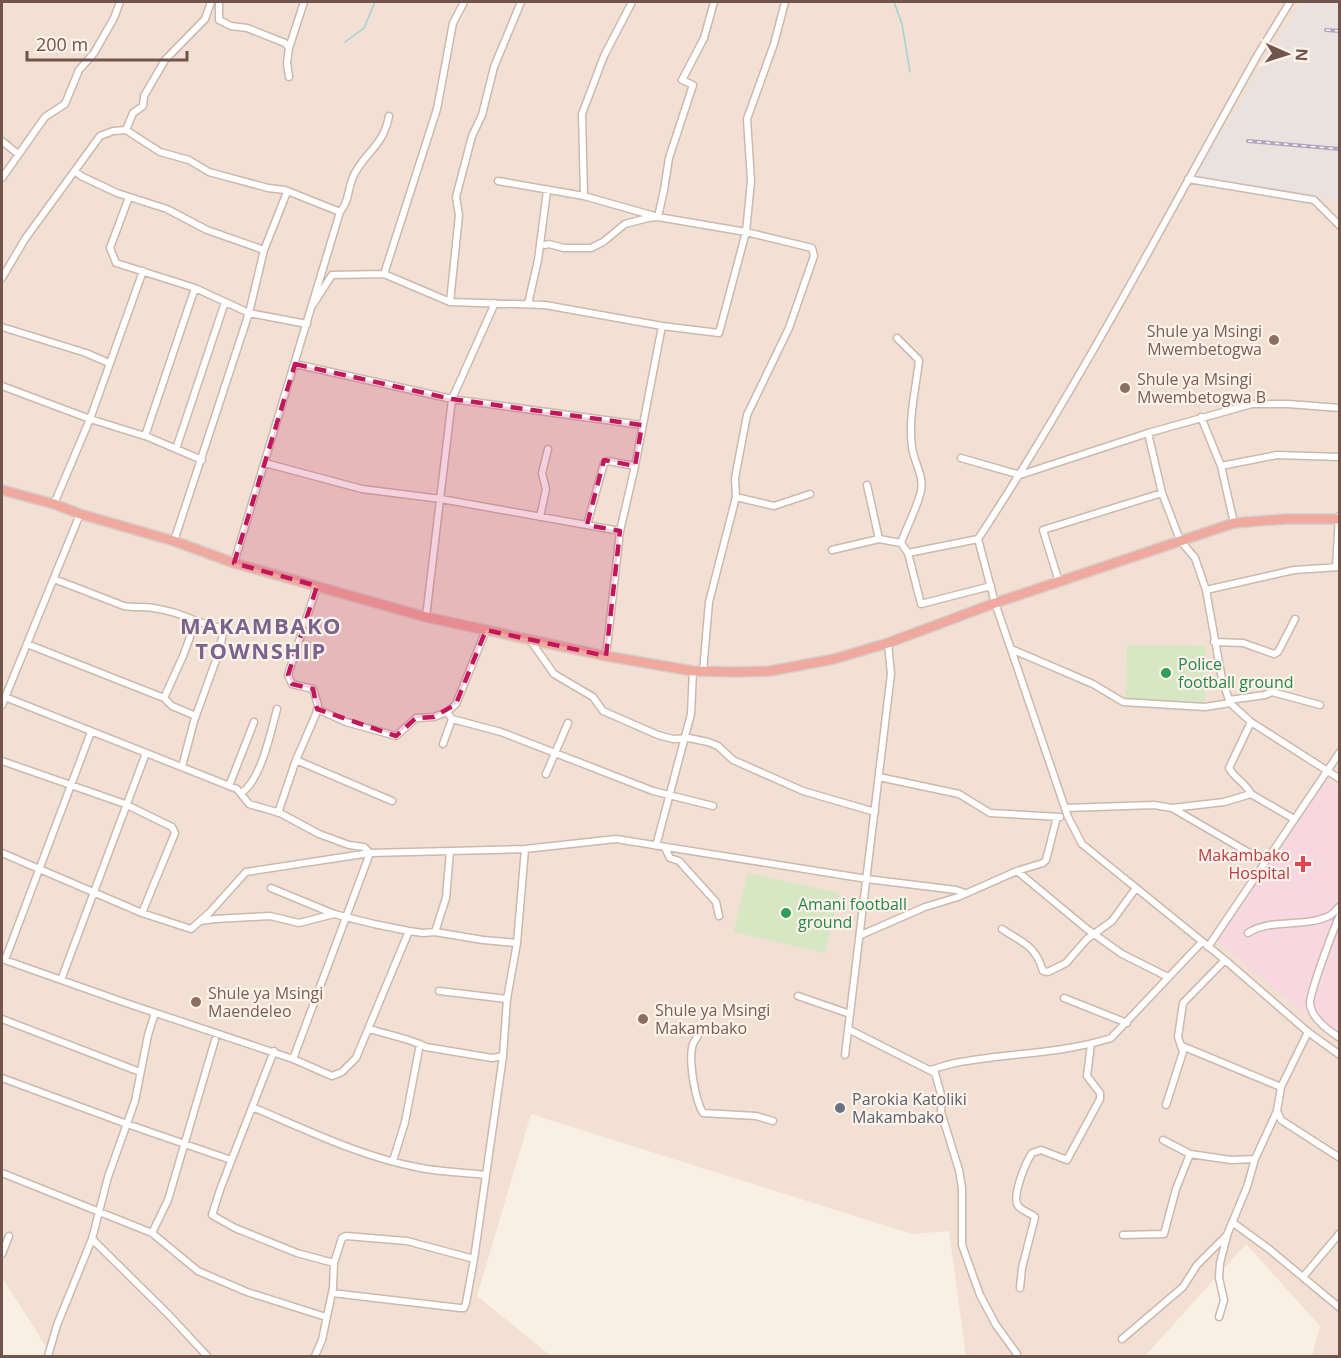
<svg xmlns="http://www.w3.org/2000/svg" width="1341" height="1358" font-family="'Open Sans',sans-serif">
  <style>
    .residential { fill: #f1e0d3 }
    .industrial { fill: #eae2de }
    .medical { fill: #f7d8e0 }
    .green { fill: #d7e7c4 }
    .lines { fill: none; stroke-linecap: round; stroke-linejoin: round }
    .stream { stroke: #a1d2d3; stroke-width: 1.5 }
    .minor-casing { stroke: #cdb8ae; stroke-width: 9 }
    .highway-casing { stroke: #d7cfcd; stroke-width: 12 }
    .minor { stroke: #fff; stroke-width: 6 }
    .highway { stroke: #f0a99f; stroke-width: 9 }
    .rail-casing { stroke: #b0a4c3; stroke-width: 4 }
    .rail { stroke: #fef3ea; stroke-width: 1.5; stroke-dasharray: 4.5; stroke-linecap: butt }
    .marked { fill: #c2185b; fill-opacity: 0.2; stroke: #c2185b; stroke-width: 4.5; stroke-dasharray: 12 8; stroke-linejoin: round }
    .education-dot { fill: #8d6e63; stroke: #fef3ea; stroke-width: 2 }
    .leisure-dot { fill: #2e9e5b; stroke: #fef3ea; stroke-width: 2 }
    .health-dot { fill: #e0444e; stroke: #fef3ea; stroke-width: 2 }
    .worship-dot { fill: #6b7280; stroke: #fef3ea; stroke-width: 2 }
    .labels { text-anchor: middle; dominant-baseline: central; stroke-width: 4.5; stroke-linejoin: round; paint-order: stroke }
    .education-label { font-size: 16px; fill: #785e54; stroke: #fef3ea; text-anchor: start }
    .leisure-label { font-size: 16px; fill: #27864d; stroke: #fef3ea; text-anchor: start }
    .health-label { font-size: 16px; fill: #be3a42; stroke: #fef3ea; text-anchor: end }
    .worship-label { font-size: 16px; fill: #5b616d; stroke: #fef3ea; text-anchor: start }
    .district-label { font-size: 22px; font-weight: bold; letter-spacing: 1.5px; fill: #7a648d; stroke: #fef3ea }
  </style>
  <rect width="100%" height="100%" fill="#faefe4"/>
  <path class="residential" d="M 2,2 L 1339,2 L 1339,1356 L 1312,1356 L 1320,1326 L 1246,1244 L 1145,1356 L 966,1356 L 949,1231 L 912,1234 L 531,1114 L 477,1296 L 551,1356 L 52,1356 L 2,1277 Z"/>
  <path class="industrial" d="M 1301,2 L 1339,2 L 1339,200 L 1193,178 Z"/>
  <path class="medical" d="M 1326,780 L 1339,789 L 1339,1041 L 1215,939 Z"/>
  <path class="green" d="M 1127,645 L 1206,646 L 1205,702 L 1126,700 Z
    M 747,873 L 839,893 L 825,953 L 734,932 Z"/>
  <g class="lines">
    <path class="stream" d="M 894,2 L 902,24 L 910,72
      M 345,42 L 364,28 L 375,2"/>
    <g class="minor-casing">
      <path id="minor" d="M 219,2 L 219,20 L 231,26 L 247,28 L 285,43 L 289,48 L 287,63 L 289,77
        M 1290,2 L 1257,56 C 1166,218 1080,384 978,539 L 995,603 L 1014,658 L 1068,817 L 1082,844 L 1225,960 L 1308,1032 L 1340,1055
        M 289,48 L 304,2
        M 126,130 L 160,152 L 189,160 L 209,172 L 268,188 L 285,190 L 340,212 C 350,199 347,191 353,177 C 363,153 383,148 389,116
        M 2,141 L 18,154
        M 75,171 L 81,176 L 117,193 L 167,209 L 207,230 L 264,250
        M 2,178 L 45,117 L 65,104 L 79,70 L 94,53 L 114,18 L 120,2
        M 1188,179 L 1314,200 L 1340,226
        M 498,181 L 584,196 L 658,217 L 746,232 L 812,248 L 814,256 L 789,328 L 747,415 L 735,478 L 736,497
        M 584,196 L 582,114 L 604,56 L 632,2
        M 129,197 L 110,248 L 116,263 L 195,288 L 249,313 L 307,324
        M 545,245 L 549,244 L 564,248 L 591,248 L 603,242 L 625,224 L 648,218 L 658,217 L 664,190 L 669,158 L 693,85 L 682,80 L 704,38 L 714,2
        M 384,274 L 437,109 L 453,23 L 464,2
        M 2,278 L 25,239 L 100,136 L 113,131 L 126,130 L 133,113 L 143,106 L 144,96 L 165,60 L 205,19 L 211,2
        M 450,302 L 459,215 L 456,197 L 472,136 L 482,115 L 494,67 L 521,2
        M 528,304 L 538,260 L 547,191
        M 312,306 L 332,275 L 384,274 L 450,302 L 545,305 L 662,326 L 719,333 L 746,232 L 751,181 L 747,119 L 774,44 L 785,2
        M 2,327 L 86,353 L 109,363
        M 897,338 L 919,360 C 916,389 908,418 912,447 C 914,463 924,475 921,491 C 917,508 907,526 901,543
        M 295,364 L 452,399 L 642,425
        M 2,386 L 90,419 L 148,437 L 202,460
        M 1201,417 L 1221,466 L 1234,523
        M 1148,433 L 1162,493 L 1180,540 L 1195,558 L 1206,590 L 1222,679 L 1230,703 L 1251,722 L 1340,779
        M 145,436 L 195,288
        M 176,449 L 225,302
        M 961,458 L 1020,475 L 1148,433 L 1252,404 L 1288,404 L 1340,408
        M 265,463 L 362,489 L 441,499 L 620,531
        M 1221,466 L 1277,455 L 1340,457
        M 867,485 L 879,539
        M 54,504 L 90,419 L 143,271
        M 540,517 L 546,489 L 542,473 L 548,449
        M 587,525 L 604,463 L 608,461 L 635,466
        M 174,541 L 249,313 L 264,250 L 287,192
        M 832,550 L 879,539 L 901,543 L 908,553 L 921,604 L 991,586
        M 908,553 L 978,539
        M 234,563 L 340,212
        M 1336,567 L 1339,516
        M 1059,582 L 1043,530 L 1162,493
        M 1206,590 L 1294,570 L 1340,567
        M 426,617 L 452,399 L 495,303
        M 530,640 L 554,674 L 593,697 L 603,711 L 658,735 L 673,739 L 689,738 L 708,742 L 718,746 L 733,760 L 803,791 L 875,812
        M 1214,642 L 1243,643 L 1274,654 L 1278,652 L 1295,619
        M 27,644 L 164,698 L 183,656 L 196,621 C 183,615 168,610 153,608 C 143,606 134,608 124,606 L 54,579
        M 1011,649 L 1093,684 L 1123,702 L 1205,707 L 1230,703
        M 606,656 L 620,531 L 635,466 L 662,326
        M 703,671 L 709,602 L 736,497 L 774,506 L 810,494
        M 5,697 L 237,789 L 249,804 L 280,813 L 319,834 L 349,845 L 364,847 L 370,853
        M 164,698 L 172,706 L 196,716
        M 1229,700 L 1265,695 L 1272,692 L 1320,705
        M 2,705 L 80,514
        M 317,709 L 346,722 L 396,736 L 416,718 L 434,717 L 447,712 L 456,704 L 486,630
        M 447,712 L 452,719 L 501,732 L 653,791 L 713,806
        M 1251,722 L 1229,768 C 1234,778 1246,783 1251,794
        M 443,744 L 452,719
        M 296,760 L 392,801
        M 2,761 L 125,804 L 172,827 L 175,833 L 142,913
        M 182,767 L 194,721 L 219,652 L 224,629 L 196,621
        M 546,774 L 568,723
        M 879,777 L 959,794 L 990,813 L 1060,817
        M 229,786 L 254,722
        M 241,793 C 261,781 271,731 277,709
        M 1066,808 L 1154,805 L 1172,808 L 1265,862
        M 1172,808 L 1224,802 L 1251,794 L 1294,819
        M 278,813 L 296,760 L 316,714 L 318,705 L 313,689 L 292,684 L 288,675 L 317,586
        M 656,846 L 691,714 L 693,671
        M 665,848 L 670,858 L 679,861 L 716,902 L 719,916
        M 2,853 L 142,913 L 191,929 L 210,912 L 246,872 L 370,853 L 525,849 L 616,839 L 867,879 L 956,890 L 965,893
        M 1017,871 L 1087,929 L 1122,954 L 1168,977
        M 271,888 L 334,914 L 374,924 L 409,931 L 423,933 L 435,932 L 483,940 L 517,943
        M 1340,915 C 1334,928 1309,994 1310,1004 C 1312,1019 1328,1030 1340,1038
        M 200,921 L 215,919 L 270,916 L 299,923 L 334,914
        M 1002,929 C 1023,943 1035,945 1043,971 L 1048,972 L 1066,963 L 1087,939 L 1112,921 L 1136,888
        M 435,932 L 446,898 L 450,851
        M 1248,933 C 1271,918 1304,928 1329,916 C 1333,914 1336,910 1340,906
        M 861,935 L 925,907 L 958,897 L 1017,871 L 1043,863 L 1046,860 L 1057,817
        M 1208,947 L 1340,752
        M 2,959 L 126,1003 L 293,1059 L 370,853
        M 5,960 L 91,732
        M 61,980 L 146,753
        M 439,991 L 507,999
        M 798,996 L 850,1014
        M 1064,998 L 1127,1023
        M 2,1019 L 140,1072
        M 370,1029 C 388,1035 409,1038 426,1047 L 492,1058 L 503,1056
        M 848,1029 L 935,1073 L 942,1098 L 941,1112 L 959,1170 L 962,1188 L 962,1245 L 980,1295 L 996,1325 L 1017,1354
        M 698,1035 C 697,1038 694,1041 693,1044 C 688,1059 695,1100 703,1113 L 756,1116 L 773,1121
        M 1182,1046 L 1281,1087
        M 274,1051 L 221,1187 L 212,1215 L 235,1228 L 297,1253 L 334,1263
        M 845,1055 L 891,674 L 888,643
        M 293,1059 L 332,1076 L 342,1072 L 356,1058 L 409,931
        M 930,1070 C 942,1067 954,1062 967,1061 C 1015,1053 1064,1053 1111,1038 L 1202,942
        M 2,1078 L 127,1124 L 231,1160
        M 1166,1105 L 1183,1052 L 1178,1037 L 1183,1003 L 1225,960
        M 252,1107 C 305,1129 359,1156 416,1167 C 438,1172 462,1172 485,1175
        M 1277,1111 L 1281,1120 L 1340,1158
        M 1163,1140 L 1190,1154 L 1231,1160 L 1255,1159
        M 393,1161 L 405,1122 L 420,1044
        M 2,1173 L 152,1233 L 198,1271 L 247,1292 L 326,1317
        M 1232,1222 L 1269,1249 L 1340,1308
        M 152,1233 L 168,1200 L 215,1040
        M 1123,1235 L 1164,1234 L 1176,1189 L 1190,1154
        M 92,1239 L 169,1315 L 207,1356
        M 2,1254 L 9,1236
        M 1303,1277 L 1340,1233
        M 1020,1288 L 1022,1268 L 1035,1217 C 1031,1213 1024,1212 1019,1207 C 1010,1199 1026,1162 1032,1153 L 1041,1150 L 1067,1160 L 1100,1099 L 1100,1093 L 1087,1076 L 1091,1044
        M 332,1293 L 460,1308 L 464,1308 L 466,1303 L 474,1259 L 503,1056 L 507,999 L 517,943 L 525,849
        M 1219,1317 L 1224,1300 L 1219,1278 L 1220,1263 L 1227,1236
        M 1122,1339 L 1183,1287 L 1197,1265 L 1227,1235 L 1247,1187 L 1255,1159 L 1277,1111 L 1281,1087 L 1308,1032
        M 48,1356 L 57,1325 L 92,1239 L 108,1177 L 135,1101 L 148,1035 L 155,1013
        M 315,1356 L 322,1340 L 333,1288 L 334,1263 L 342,1238 L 346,1236 L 407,1241 L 474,1259"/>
    </g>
    <g class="highway-casing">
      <path id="highway" d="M 2,490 L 54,504 L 80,514 L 174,541 L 234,563 L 426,617 L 606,656 L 693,671 L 736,672 L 770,671 L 834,659 L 888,643 L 995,603 L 1234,523 L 1286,519 L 1340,519"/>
    </g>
    <use href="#minor" class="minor"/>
    <use href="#highway" class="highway"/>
    <g class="rail-casing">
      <path id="rail" d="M 1326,30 L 1340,31
        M 1248,141 L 1340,149"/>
    </g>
    <use href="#rail" class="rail"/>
  </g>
  <path class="marked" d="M 295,364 L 452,399 L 642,425 L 635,466 L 604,460 L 587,525 L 620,531 L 606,656 L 486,630 L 456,704 L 434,717 L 416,718 L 396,736 L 317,709 L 313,689 L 292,684 L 288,675 L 317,586 L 234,563 Z"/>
  <g class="education-dot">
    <circle cx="1274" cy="340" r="6"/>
    <circle cx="1125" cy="388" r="6"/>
    <circle cx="196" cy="1002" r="6"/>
    <circle cx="643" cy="1019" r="6"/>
  </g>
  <g class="leisure-dot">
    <circle cx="1166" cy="673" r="6"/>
    <circle cx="786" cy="913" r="6"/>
  </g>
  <path class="health-dot" d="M1300 855h6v6h6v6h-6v6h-6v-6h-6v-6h6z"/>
  <circle class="worship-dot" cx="840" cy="1108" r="6"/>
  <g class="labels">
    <g class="education-label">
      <text x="1262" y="331" text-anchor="end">Shule ya Msingi<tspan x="1262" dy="18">Mwembetogwa</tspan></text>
      <text x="1137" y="379">Shule ya Msingi<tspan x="1137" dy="18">Mwembetogwa B</tspan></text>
      <text x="208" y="993">Shule ya Msingi<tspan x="208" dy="18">Maendeleo</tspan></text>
      <text x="655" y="1010">Shule ya Msingi<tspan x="655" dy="18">Makambako</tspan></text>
    </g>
    <g class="leisure-label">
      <text x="1178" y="664">Police<tspan x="1178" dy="18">football ground</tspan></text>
      <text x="798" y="904">Amani football<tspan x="798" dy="18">ground</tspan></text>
    </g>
    <g class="health-label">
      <text x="1290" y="855">Makambako<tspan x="1290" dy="18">Hospital</tspan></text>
    </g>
    <g class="worship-label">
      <text x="852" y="1099">Parokia Katoliki<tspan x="852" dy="18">Makambako</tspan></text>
    </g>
    <g class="district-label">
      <text x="261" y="625">MAKAMBAKO<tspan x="261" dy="25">TOWNSHIP</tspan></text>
    </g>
  </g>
  <rect width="1341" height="1358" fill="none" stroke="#71544c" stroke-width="6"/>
  <g transform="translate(1287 54) rotate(93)" stroke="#fef3ea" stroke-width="4.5" paint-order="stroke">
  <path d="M0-4.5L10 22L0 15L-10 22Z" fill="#71544c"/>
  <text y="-9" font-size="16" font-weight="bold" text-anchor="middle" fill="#71544c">N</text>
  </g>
  <path d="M27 51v9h160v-9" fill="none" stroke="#71544c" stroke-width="3"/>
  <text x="36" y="51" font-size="18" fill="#71544c" stroke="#fef3ea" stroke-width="4.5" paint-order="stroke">200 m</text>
</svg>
